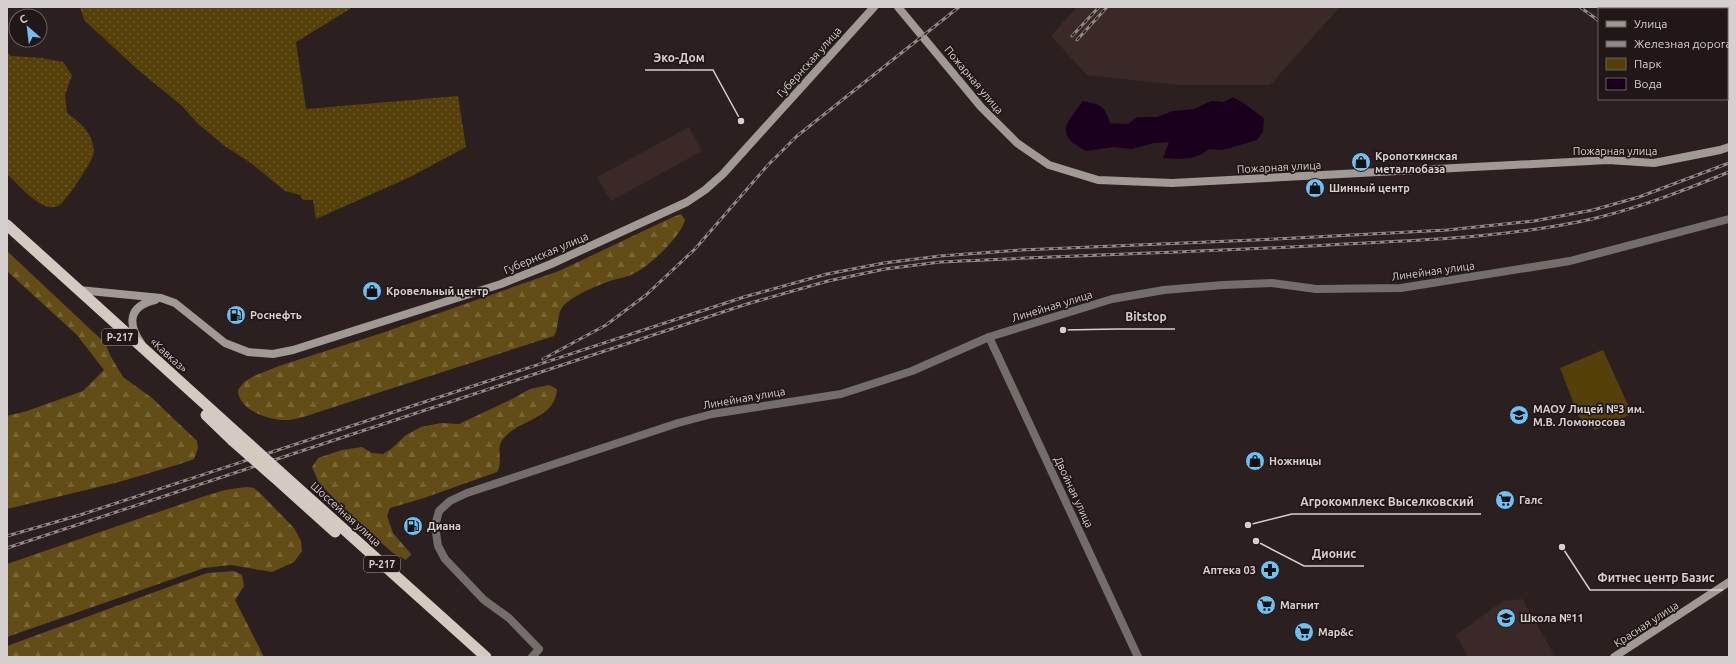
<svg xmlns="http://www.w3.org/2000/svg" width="1736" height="664" font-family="Ubuntu,sans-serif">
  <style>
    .built { fill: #3a2927 }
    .grass { fill: url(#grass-dots) }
    .forest { fill: url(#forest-firs) }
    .green { fill: #55400a }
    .water { fill: #1a001c }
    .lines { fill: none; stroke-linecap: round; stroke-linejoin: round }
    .tertiary { stroke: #736e6b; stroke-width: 8 }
    .secondary { stroke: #a09994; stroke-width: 8 }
    .trunk { stroke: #d4cac2; stroke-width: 11 }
    .rail-casing { stroke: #918888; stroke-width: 3 }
    .rail { stroke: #211716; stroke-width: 1.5; stroke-dasharray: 4.5; stroke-linecap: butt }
    .trunk-bridge { stroke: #d4cac2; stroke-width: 11 }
    .labels { text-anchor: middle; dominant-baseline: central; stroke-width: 3.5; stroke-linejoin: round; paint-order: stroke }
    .shield { fill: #211716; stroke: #a09898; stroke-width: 1 }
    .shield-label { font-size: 10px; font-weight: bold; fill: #d6cfcf }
    .street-label { font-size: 11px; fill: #d6cfcf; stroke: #211716 }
    .poi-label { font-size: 11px; font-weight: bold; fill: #d6cfcf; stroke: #211716; text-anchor: start }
    .leader { fill: none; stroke: #d6cfcf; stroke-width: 1.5 }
    .callout-dot { fill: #d6cfcf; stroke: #211716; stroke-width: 1.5 }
    .callout-label { font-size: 12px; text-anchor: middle; font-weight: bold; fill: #d6cfcf; stroke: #211716; stroke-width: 3.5; stroke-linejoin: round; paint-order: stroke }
  </style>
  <defs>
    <pattern id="grass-dots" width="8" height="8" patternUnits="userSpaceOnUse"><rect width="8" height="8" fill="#55400a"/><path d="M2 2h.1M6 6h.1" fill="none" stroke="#6d5b2d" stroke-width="1.8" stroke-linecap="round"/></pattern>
    <pattern id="forest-firs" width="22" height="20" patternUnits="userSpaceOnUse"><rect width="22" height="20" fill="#634d16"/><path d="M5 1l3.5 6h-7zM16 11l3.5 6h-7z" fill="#796637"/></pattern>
  </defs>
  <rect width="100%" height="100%" fill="#2b201f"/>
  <path class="built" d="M 1077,7 L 1340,7 L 1270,85 L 1178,85 L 1087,75 L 1051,36 Z
    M 689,127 L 702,151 L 611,201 L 597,177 Z
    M 1522,599 L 1554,654 L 1550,657 L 1468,657 L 1456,635 L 1503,601 Z"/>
  <path class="grass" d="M 80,7 L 353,7 L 296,42 L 306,109 L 458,96 L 466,147 L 410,177 L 316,219 L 313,200 L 303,200 L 300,195 L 285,191 L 251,163 L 226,147 L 197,123 L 182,106 L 137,69 L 84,20 Z
    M 7,52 L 11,56 L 42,58 L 63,62 L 72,75 L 65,95 L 67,113 C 81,123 93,133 94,152 C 94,159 68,198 61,204 C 59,206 54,208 50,207 C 35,205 18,184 7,174 Z"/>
  <path class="forest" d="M 681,214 L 685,220 C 681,236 649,267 633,274 C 627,277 619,278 613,280 C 596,286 577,293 564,305 C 556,313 560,326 554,336 L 303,417 C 298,418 292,420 287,420 C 270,421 238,410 238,390 L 244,382 L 254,376 L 279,366 L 382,333 L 559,271 L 673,217 Z
    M 7,251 L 105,343 L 111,357 L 123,377 L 152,398 L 197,441 L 198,448 L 194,459 L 183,463 L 119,482 L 7,509 L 7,416 L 27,411 L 83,391 L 104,370 L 77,335 L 7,271 Z
    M 549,385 L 557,389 C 555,420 520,418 503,439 C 495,449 504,461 497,472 L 424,498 L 390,508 L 387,516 L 393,533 L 411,554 L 406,560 L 393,553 L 349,514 L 319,483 L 312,467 L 318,458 L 342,450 L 362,447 L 372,453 L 383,454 L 391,449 L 406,435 L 421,427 L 441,423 L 459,424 L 512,399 L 530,389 Z
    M 246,487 L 254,488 L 261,494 L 294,528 L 301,541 L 302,551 L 294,562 L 272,572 L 231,565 L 204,568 L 7,637 L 7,564 L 205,496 L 225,490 Z
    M 234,571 L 242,575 L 244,586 L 235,600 L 264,657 L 7,657 L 7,646 L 207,573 Z"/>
  <path class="green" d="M 1603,350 L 1632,414 L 1595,430 L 1579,417 L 1560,368 Z"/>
  <path class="water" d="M 1233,97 L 1245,104 L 1264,118 L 1263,132 L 1257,140 L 1223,150 L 1209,149 C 1195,161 1181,159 1163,158 L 1169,142 L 1154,143 L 1132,149 L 1113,147 L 1086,151 C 1081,148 1074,144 1070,140 C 1058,127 1076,112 1083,101 C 1102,105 1104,105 1110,123 L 1128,124 L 1137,117 L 1157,117 L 1173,111 L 1194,109 L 1211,101 L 1224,102 Z"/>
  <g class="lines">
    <path class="tertiary" d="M 989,337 L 1138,657
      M 532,657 L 539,649 L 509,618 L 484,600 L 445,559 L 438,546 L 435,526 L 439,511 L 450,501 L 467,493 L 678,423 L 712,414 L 841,394 L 912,371 L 989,337 L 1112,299 L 1164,290 L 1223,285 L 1272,283 L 1316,289 L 1401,288 L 1570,261 L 1729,219"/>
    <path class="secondary" d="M 898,7 L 981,107 L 1017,143 L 1049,165 L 1098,180 L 1172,183 L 1608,160 L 1654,163 L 1720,150 L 1729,147
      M 79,290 L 161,298 L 175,303 L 225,343 L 248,352 L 273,354 L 293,350 L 501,284 L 551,264 L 687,202 L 705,190 L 723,174 L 874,7
      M 141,343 C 127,323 129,306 155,300
      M 1614,657 L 1729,582"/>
    <path class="trunk" d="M 7,225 L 238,434
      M 206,415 L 232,440
      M 279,471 L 486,657
      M 274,477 L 335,532"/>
    <g class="rail-casing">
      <path id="rail" d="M 1580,7 L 1599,21
        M 1678,7 L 1682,9
        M 1703,7 L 1714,9
        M 1727,10 L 1729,10
        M 1727,21 L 1729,21
        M 1072,36 L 1099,7
        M 1077,40 L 1107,7
        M 1727,73 L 1729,73
        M 543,359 L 606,325 L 646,295 L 695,249 L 767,166 L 797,136 L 959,7
        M 7,536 L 80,515 L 744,297 L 827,274 L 884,263 L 940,256 L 1021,250 L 1276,239 L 1447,230 L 1534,221 L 1593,210 L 1639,197 L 1729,163
        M 7,548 L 747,304 L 828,281 L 885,269 L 940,262 C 1075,255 1210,252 1345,244 C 1428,240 1511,237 1592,219 C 1639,208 1685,190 1729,172"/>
    </g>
    <use href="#rail" class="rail"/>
    <path class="trunk-bridge" d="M 238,434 L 279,471
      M 232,440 L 274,477"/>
  </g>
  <defs>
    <g id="shop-disc" transform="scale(1)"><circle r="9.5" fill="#6dc2f3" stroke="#211716"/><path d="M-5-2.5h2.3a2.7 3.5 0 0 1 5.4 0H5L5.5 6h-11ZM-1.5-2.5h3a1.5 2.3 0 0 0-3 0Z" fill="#111"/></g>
    <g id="fuel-disc" transform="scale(1)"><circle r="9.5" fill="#6dc2f3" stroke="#211716"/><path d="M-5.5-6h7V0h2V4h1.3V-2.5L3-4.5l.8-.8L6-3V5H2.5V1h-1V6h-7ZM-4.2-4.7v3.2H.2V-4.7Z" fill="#111"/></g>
    <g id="school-disc" transform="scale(1)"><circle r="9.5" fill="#6dc2f3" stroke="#211716"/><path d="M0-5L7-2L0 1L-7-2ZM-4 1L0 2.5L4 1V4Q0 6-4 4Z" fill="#111"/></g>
    <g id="supermarket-disc" transform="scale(1)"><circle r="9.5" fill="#6dc2f3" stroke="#211716"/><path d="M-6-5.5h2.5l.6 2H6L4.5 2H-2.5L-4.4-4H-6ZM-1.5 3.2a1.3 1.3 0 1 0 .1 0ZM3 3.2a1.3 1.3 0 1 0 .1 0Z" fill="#111"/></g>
    <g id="pharmacy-disc" transform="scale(1)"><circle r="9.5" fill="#6dc2f3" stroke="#211716"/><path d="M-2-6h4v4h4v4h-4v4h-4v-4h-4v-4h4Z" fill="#111"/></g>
  </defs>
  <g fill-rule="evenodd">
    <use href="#shop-disc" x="1361" y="162"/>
    <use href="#shop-disc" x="1315" y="188"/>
    <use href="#shop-disc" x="372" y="291"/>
    <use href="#fuel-disc" x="236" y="315"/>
    <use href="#school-disc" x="1519" y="415"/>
    <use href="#shop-disc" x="1255" y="461"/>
    <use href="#supermarket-disc" x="1505" y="500"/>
    <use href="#fuel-disc" x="413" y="526"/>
    <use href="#pharmacy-disc" x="1270" y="570"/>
    <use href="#supermarket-disc" x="1266" y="605"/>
    <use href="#school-disc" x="1506" y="618"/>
    <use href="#supermarket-disc" x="1304" y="632"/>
  </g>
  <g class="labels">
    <g class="shield">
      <rect x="102" y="329" width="36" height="16" rx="3"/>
      <rect x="364" y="556" width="36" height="16" rx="3"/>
    </g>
    <g class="shield-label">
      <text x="120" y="337">Р-217</text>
      <text x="382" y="564">Р-217</text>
    </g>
    <g class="street-label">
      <text transform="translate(809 62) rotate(-48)">Губернская улица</text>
      <text transform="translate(974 80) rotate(50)">Пожарная улица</text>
      <text x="1615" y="151">Пожарная улица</text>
      <text transform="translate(1279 167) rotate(-3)">Пожарная улица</text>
      <text transform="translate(546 253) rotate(-23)">Губернская улица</text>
      <text transform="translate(1433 271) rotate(-8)">Линейная улица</text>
      <text transform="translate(1052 306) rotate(-17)">Линейная улица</text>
      <text transform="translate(169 355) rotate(42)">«Кавказ»</text>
      <text transform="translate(744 398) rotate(-10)">Линейная улица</text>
      <text transform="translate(1074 492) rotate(65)">Двойная улица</text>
      <text transform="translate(346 514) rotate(42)">Шоссейная улица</text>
      <text transform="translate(1646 624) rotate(-33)">Красная улица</text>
    </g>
    <g class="poi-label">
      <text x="1375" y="156">Кропоткинская<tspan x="1375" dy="13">металлобаза</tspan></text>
      <text x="1329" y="188">Шинный центр</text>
      <text x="386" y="291">Кровельный центр</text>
      <text x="250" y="315">Роснефть</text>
      <text x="1533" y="409">МАОУ Лицей №3 им.<tspan x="1533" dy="13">М.В. Ломоносова</tspan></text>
      <text x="1269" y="461">Ножницы</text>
      <text x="1519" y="500">Галс</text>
      <text x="427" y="526">Диана</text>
      <text x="1256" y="570" text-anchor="end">Аптека 03</text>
      <text x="1280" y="605">Магнит</text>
      <text x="1520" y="618">Школа №11</text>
      <text x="1318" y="632">Мар&amp;с</text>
    </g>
  </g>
  <path class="leader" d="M741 121L713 70H645M1063 330L1117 329H1175M1248 525L1292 514H1481M1256 541L1304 566H1364M1562 547L1590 590H1723"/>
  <g class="callout-dot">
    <circle cx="741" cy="121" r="4"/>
    <circle cx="1063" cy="330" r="4"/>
    <circle cx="1248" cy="525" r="4"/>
    <circle cx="1256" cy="541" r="4"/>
    <circle cx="1562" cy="547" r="4"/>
  </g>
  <g class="callout-label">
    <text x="679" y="62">Эко-Дом</text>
    <text x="1146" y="321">Bitstop</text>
    <text x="1387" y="506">Агрокомплекс Выселковский</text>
    <text x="1334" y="558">Дионис</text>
    <text x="1656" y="582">Фитнес центр Базис</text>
  </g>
  <rect width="1736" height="664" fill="none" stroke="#d6cfcf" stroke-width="16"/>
  <rect x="1598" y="8" width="130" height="92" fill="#211716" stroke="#696160"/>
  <rect x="1606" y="21" width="20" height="6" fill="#a09994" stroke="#696160"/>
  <text x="1634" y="28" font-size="12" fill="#d6cfcf">Улица</text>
  <rect x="1606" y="41" width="20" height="6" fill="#918888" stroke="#696160"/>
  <text x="1634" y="48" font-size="12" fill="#d6cfcf">Железная дорога</text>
  <rect x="1606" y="58" width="20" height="12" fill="#55400a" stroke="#696160"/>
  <text x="1634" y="68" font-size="12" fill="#d6cfcf">Парк</text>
  <rect x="1606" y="78" width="20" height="12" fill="#1a001c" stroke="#696160"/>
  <text x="1634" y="88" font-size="12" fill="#d6cfcf">Вода</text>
  <g transform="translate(28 28) rotate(332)"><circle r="19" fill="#211716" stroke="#696160"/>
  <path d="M0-3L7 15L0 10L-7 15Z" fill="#6dc2f3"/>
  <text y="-6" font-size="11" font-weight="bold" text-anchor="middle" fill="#d6cfcf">С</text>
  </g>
</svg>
